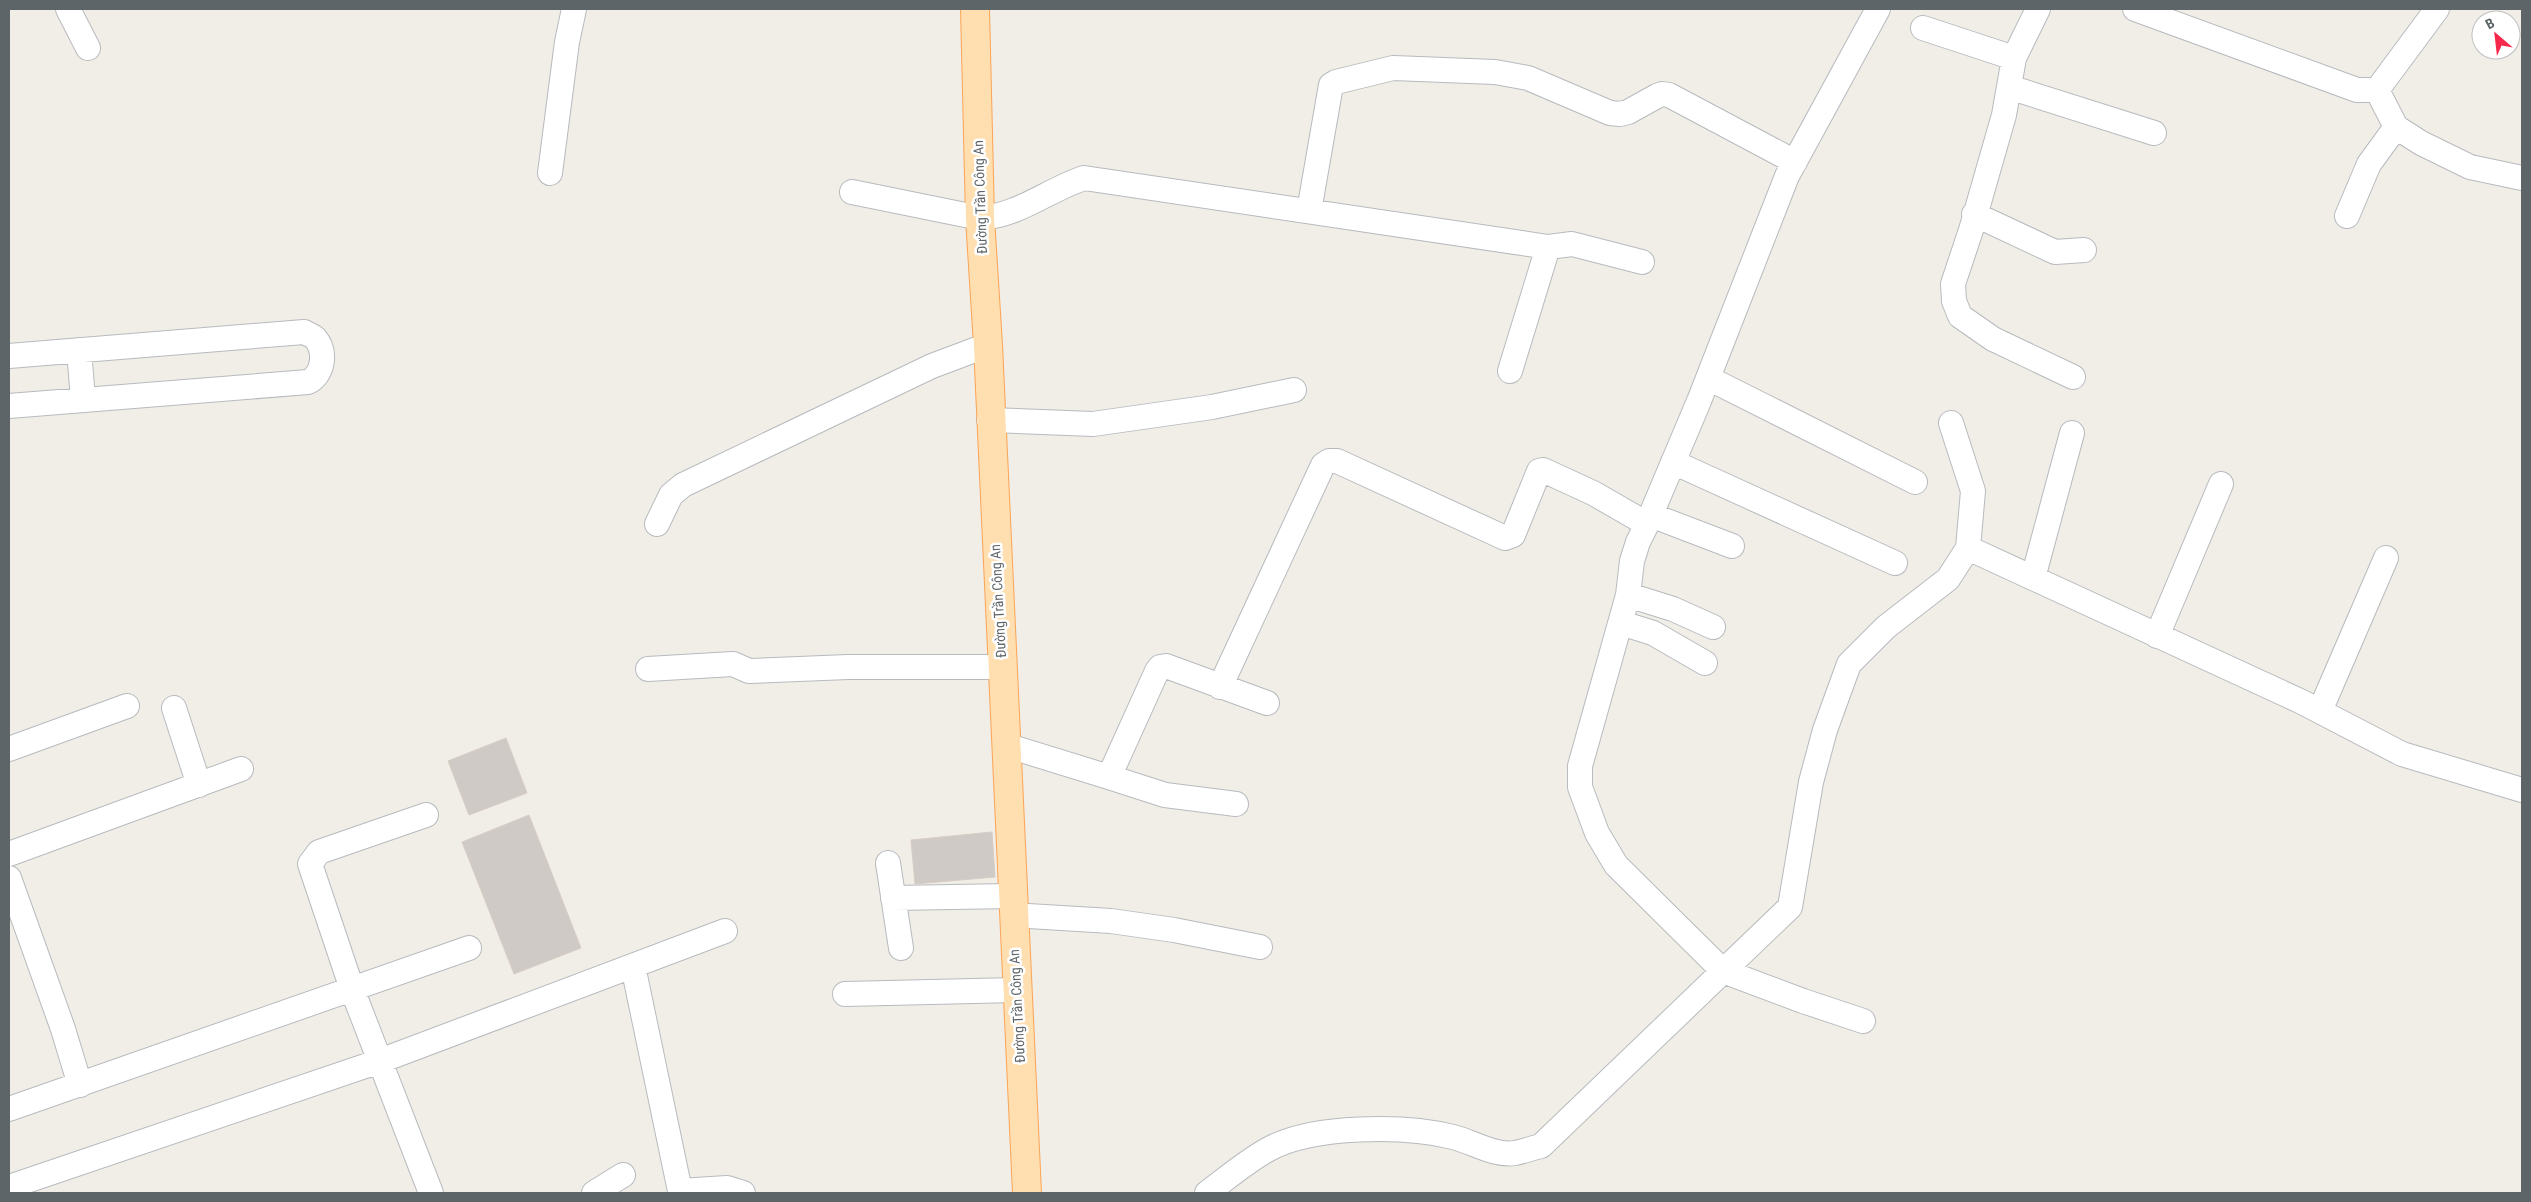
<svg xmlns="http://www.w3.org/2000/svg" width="2531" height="1202" font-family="'Roboto Condensed',sans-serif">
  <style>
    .building { fill: #cfcac6; stroke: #d7cdc5 }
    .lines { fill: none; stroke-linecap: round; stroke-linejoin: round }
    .minor-casing { stroke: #b7bbbe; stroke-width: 26 }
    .major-casing { stroke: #fba456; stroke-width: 30 }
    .minor { stroke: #fff; stroke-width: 24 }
    .major { stroke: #ffdeaf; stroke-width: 28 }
    .labels { text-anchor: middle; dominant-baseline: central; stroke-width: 5; stroke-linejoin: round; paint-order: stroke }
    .street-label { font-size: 14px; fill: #5e6568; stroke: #fff }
  </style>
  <rect width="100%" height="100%" fill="#f1ede7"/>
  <path class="building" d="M 506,738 L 527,793 L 469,815 L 448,761 Z
    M 529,815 L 581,948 L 514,974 L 462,842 Z
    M 992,832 L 995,877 L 915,884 L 911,840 Z"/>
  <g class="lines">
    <g class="minor-casing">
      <path id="minor" d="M 68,9 L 88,48
        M 2038,9 L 2014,58 L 2004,115 L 1971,230 L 1953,284 L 1954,301 L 1960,316 L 1993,339 L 2073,377
        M 2135,9 L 2357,90 L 2377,90 L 2437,9
        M 1923,28 L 2014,58
        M 2009,87 L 2154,133
        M 2396,127 L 2421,143 L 2470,167 L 2522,178
        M 550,173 L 567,42 L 574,9
        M 852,192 L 980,218 C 1018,216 1048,190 1084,178 L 1548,247 L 1572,244 L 1642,262
        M 1309,211 L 1331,85 L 1336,82 L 1393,68 L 1495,72 L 1528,78 L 1610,113 L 1620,114 L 1628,112 L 1657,96 L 1662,94 L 1669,95 L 1795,162
        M 1974,214 L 2055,252 L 2084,250
        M 2347,216 L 2369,164 L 2396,127 L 2377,90
        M 79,350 L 83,399
        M 9,356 L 304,332 C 308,334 313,336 315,338 C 327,352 323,375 308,382 L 9,406
        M 1510,371 L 1548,247
        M 1708,378 L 1915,482
        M 989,420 L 1093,424 L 1212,407 L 1294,390
        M 1673,462 L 1895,563
        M 1651,515 L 1732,546
        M 657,524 L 671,495 L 683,485 L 932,366 L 988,345
        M 1647,524 L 1638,542 L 1632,561 L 1628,595 L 1580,766 L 1580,787 L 1597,833 L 1616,865 L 1723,971 L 1803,1001 L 1863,1021
        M 1968,548 L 2302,702 L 2402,754 L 2522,790
        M 2033,578 L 2072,433
        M 1628,595 L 1673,609 L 1713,627
        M 1621,623 L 1653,633 L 1705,663
        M 2157,636 L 2221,484
        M 648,669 L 733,664 L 749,671 L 848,667 L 1001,667
        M 1220,687 L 1323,465 L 1329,461 L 1337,461 L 1505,538 L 1513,535 L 1539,471 L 1543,470 L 1593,493 L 1647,524 L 1699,401 L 1787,176 L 1878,9
        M 174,708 L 199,785
        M 2320,711 L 2386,558
        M 1005,745 L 1109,777 L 1157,671 L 1160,667 L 1166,666 L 1267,703
        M 9,749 L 127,706
        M 1109,777 L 1165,795 L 1236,804
        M 426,815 L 319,852 L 310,864 L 352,989 L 431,1193
        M 9,854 L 241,769
        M 888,863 L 901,948
        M 9,878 L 63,1029 L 80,1085
        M 893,898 L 1012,896
        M 1013,915 L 1111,921 L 1174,930 L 1260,947
        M 633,966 L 680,1191 L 727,1188 L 743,1193
        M 845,994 L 1016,990
        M 9,1109 L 469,948
        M 9,1187 L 380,1061 L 725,931
        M 594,1193 L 623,1175
        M 1207,1193 C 1227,1178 1247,1161 1269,1149 C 1313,1125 1405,1125 1453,1137 C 1473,1142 1494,1156 1515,1153 C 1524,1151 1533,1148 1541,1146 L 1790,907 L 1811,782 L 1825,730 L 1849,664 L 1886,627 L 1948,579 L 1968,548 L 1973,491 L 1951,423"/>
    </g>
    <g class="major-casing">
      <path id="major" d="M 975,9 L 980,218 L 988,345 L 1027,1193"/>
    </g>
    <use href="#minor" class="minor"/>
    <use href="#major" class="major"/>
  </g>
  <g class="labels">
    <g class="street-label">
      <text transform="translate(980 197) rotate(-92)">Đường Trần Công An</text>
      <text transform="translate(998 601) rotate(-93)">Đường Trần Công An</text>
      <text transform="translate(1017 1006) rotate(-93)">Đường Trần Công An</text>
    </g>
  </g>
  <rect width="2531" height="1202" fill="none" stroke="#5e6568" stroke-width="20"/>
  <g transform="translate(2496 35) rotate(332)"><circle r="24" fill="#ffffff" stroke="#bfc1c3"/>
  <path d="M0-4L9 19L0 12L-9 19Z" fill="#f6294c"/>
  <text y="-8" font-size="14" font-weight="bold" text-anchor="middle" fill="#5e6568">B</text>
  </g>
</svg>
